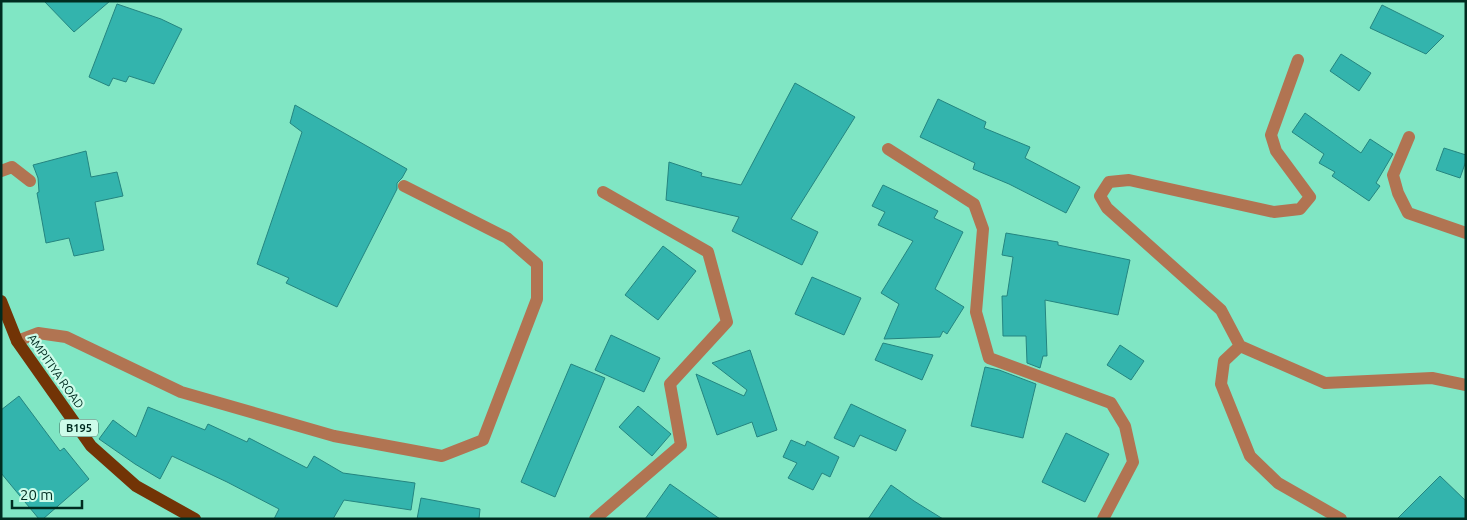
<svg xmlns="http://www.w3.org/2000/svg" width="1467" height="520" font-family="Ubuntu,sans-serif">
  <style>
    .building { fill: #33b4ad; stroke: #248580 }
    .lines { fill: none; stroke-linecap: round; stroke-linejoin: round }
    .minor { stroke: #b17452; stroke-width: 12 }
    .major { stroke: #723406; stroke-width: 12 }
    .labels { text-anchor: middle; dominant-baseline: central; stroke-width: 4.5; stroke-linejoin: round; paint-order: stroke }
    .shield { fill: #cdfcea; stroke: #3e6a5d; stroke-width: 1 }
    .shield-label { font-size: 11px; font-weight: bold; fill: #002c20 }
    .street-label { font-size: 12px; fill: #002c20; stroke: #cdfcea }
  </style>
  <rect width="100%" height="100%" fill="#80e6c4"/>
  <path class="building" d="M 44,1 L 110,1 L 74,32 Z
    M 117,4 L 161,19 L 182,29 L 154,84 L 129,76 L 126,82 L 113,78 L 109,86 L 89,77 Z
    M 1382,5 L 1444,36 L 1426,54 L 1370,28 Z
    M 1341,54 L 1371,73 L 1359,91 L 1330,71 Z
    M 795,83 L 855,117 L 791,219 L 818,232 L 802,265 L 732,231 L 739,217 L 666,200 L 669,162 L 702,173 L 701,176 L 741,185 Z
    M 938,99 L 986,122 L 984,128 L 1030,147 L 1025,158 L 1080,187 L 1066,213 L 1009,184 L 973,169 L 975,163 L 920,137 Z
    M 295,105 L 407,169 L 402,178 L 397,183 L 397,189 L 337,307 L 286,283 L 289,278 L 257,264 L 302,132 L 290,123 Z
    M 1305,113 L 1361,153 L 1370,139 L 1393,154 L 1376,183 L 1380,186 L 1369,201 L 1332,176 L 1335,172 L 1319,163 L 1324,154 L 1292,132 Z
    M 1444,148 L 1466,155 L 1466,161 L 1460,178 L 1436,170 Z
    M 86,151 L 91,177 L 117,172 L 123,196 L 95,202 L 104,250 L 74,256 L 69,238 L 46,243 L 37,193 L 39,192 L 38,178 L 33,165 Z
    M 883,185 L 938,211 L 934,218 L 963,232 L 935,289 L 964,307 L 947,334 L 943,331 L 940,337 L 884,339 L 899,304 L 881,293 L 913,241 L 878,225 L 885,212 L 872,206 Z
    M 1006,233 L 1058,242 L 1058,245 L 1130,260 L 1118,315 L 1045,300 L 1047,356 L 1043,356 L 1040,368 L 1027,363 L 1026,336 L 1003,336 L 1002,296 L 1007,296 L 1013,257 L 1002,255 Z
    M 663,246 L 696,271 L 658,320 L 625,295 Z
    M 812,277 L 861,298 L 844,335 L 795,314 Z
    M 611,335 L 660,358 L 644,392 L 595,370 Z
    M 883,343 L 933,355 L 922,380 L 875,360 Z
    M 1120,345 L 1144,361 L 1131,380 L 1107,365 Z
    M 750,350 L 777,430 L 757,437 L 752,422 L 717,435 L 696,374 L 744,396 L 747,390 L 712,363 Z
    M 571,364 L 605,378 L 555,497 L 521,482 Z
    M 985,367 L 999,370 L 1036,384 L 1023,438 L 971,426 Z
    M 19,396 L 60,451 L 64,448 L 89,479 L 43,519 L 39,519 L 1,473 L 1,410 Z
    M 851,404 L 906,430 L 896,451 L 860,435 L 854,447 L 834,438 Z
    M 638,406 L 671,434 L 652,456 L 619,427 Z
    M 148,407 L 205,430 L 208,424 L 247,442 L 249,438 L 307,468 L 314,456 L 343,473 L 415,483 L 411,510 L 344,500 L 333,519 L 274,519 L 279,509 L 227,482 L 172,456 L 160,479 L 135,464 L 99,439 L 113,420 L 136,437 Z
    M 1066,433 L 1109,454 L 1085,502 L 1042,482 Z
    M 791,440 L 805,446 L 807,441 L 839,457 L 830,477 L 822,473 L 813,490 L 788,478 L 797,463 L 783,457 Z
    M 1440,476 L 1466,501 L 1466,519 L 1397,519 Z
    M 670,484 L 720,519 L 645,519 Z
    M 891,485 L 914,501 L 943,519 L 868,519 Z
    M 421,498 L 480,509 L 479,519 L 417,519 Z"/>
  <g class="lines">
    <path class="minor" d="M 1409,137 L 1393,175 L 1398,193 L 1408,213 L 1466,233
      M 888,149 L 974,204 L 983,229 L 976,312 L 989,358 L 1111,403 L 1125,426 L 1133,462 L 1103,519
      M 1,171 L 12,167 L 30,181
      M 17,341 L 38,333 L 66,337 L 181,392 L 334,436 L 442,456 L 483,440 L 537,299 L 537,264 L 507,238 L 404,186
      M 1240,346 L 1221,310 L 1107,208 L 1100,196 L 1109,182 L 1129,180 L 1274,212 L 1300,209 L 1310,197 L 1276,151 L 1271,135 L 1298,60
      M 595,519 L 681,445 L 670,384 L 727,322 L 708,252 L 603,192
      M 1341,519 L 1278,483 L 1250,456 L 1221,384 L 1224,361 L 1240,346 L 1325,383 L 1432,378 L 1466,385"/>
    <path class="major" d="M 1,301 L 17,341 L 91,446 L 136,486 L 195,519"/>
  </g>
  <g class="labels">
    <rect class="shield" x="60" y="419.5" width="38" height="17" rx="4"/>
    <g class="shield-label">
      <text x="79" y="428">B195</text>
    </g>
    <g class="street-label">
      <text transform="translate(56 371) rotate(55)">AMPITIYA ROAD</text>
    </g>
  </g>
  <rect width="1467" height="520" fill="none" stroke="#002c20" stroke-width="5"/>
  <path d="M12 500v8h70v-8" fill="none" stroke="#002c20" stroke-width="2.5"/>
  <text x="20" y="500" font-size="15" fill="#002c20" stroke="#cdfcea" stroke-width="4" paint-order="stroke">20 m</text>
</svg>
